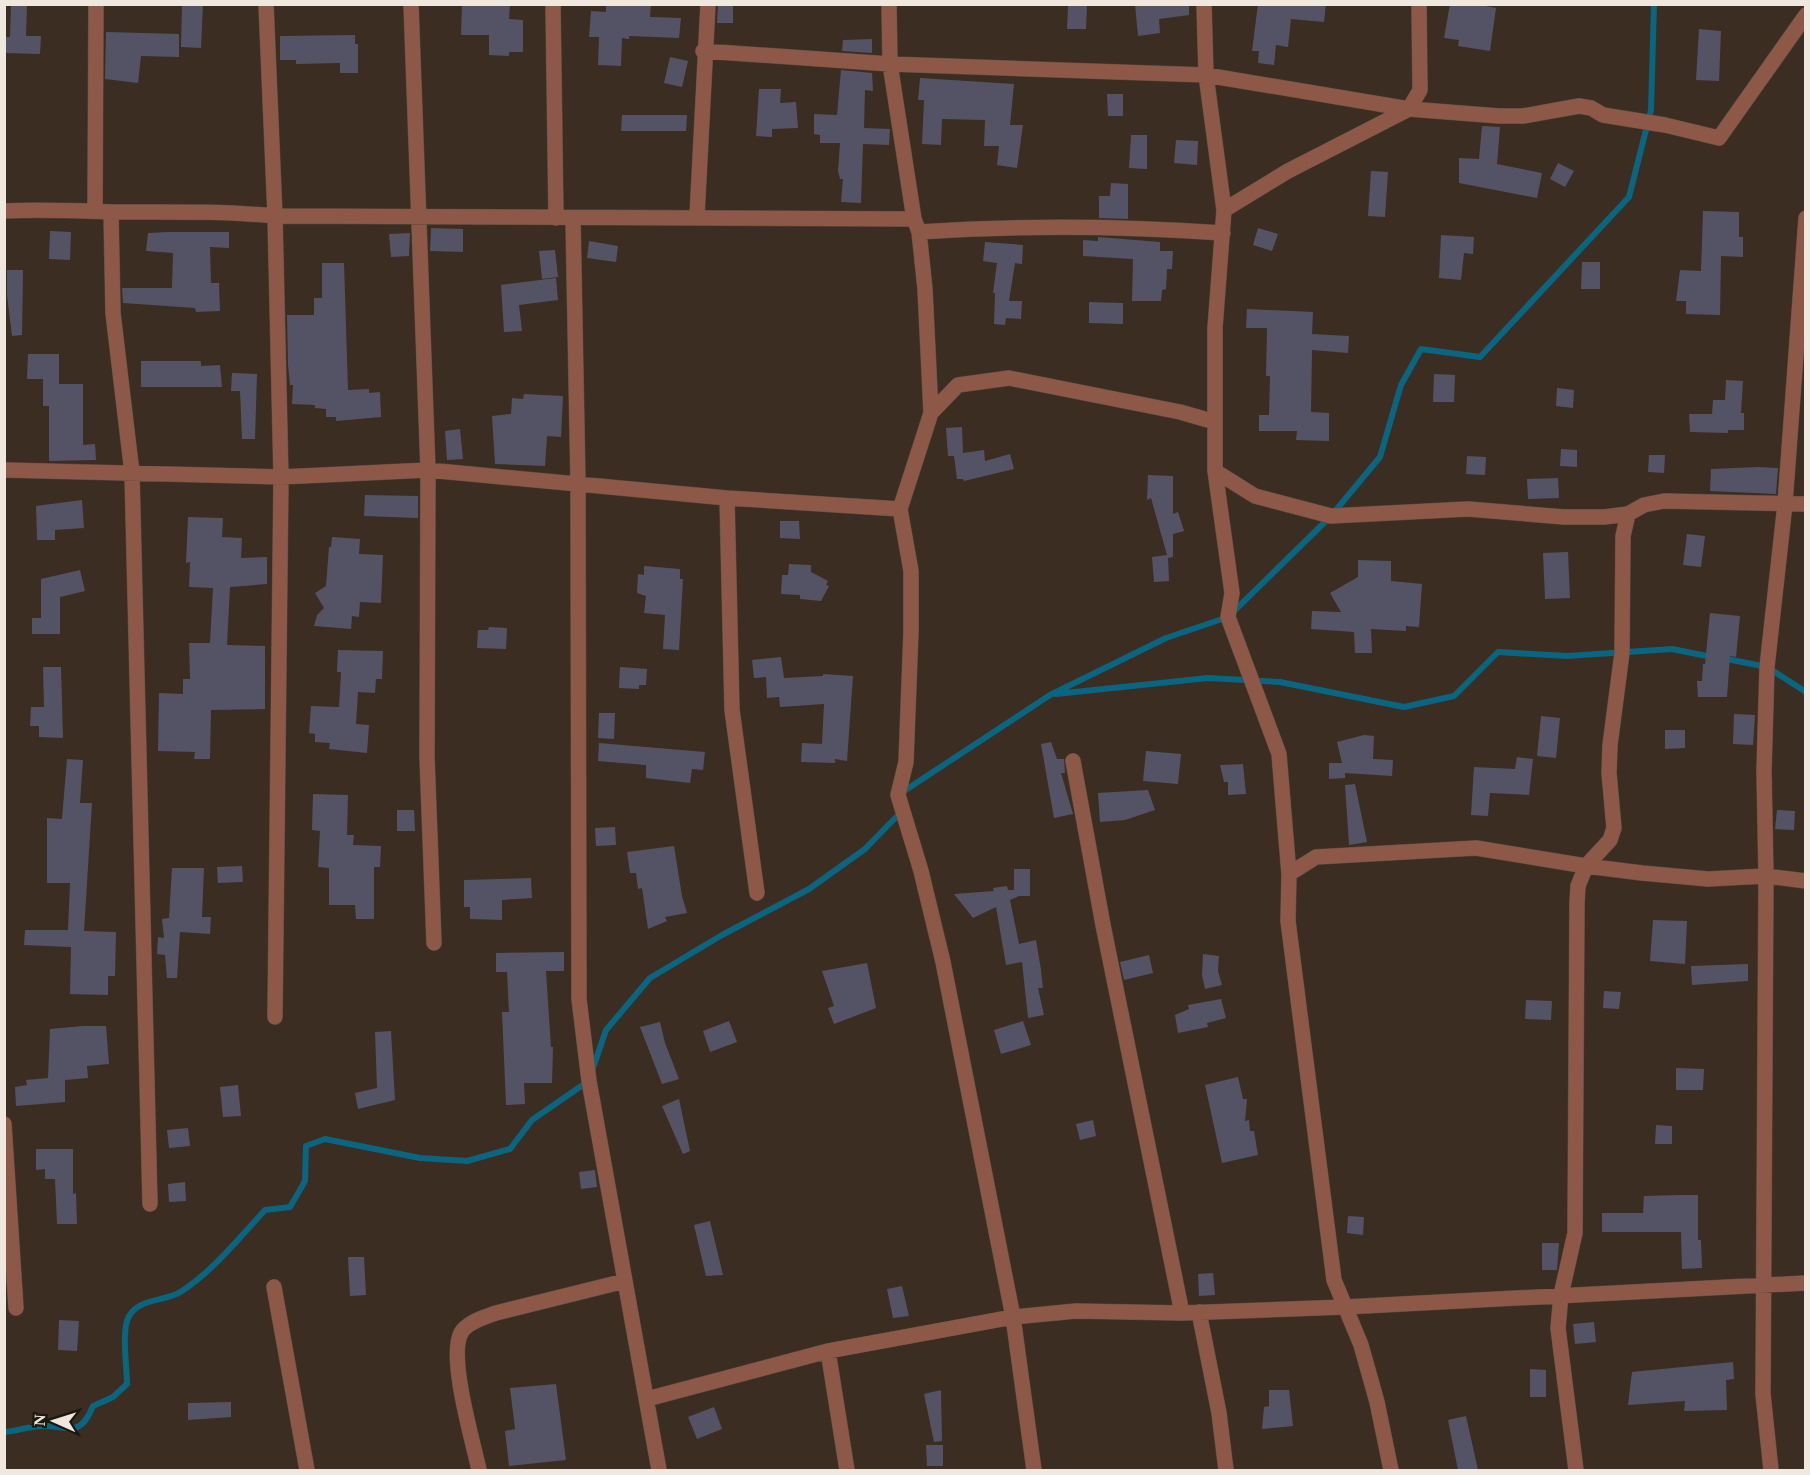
<svg xmlns="http://www.w3.org/2000/svg" width="1810" height="1475" font-family="'Times New Roman',serif">
  <style>
    .lines { fill: none; stroke-linecap: round; stroke-linejoin: round }
    .stream { stroke: #096580; stroke-width: 6 }
    .building { fill: #545365 }
    .minor-casing { stroke: #584b3f; stroke-width: 16 }
    .minor { stroke: #8d5848; stroke-width: 15 }
  </style>
  <rect width="100%" height="100%" fill="#3b2d21"/>
  <g class="lines">
    <path class="stream" d="M 1722,658 L 1767,667 L 1806,692
      M 1056,694 L 1208,678 L 1280,682 L 1404,707 L 1454,696 L 1498,652 L 1567,656 L 1672,649 L 1712,657
      M 901,793 L 1050,695 L 1166,638 L 1228,617 L 1331,516 L 1380,457 L 1401,385 L 1421,349 L 1480,357 L 1629,197 L 1651,110 L 1654,4
      M 592,1071 L 606,1030 L 650,978 L 722,935 L 809,889 L 865,849 L 900,813
      M 4,1432 C 17,1431 30,1426 43,1426 C 70,1426 80,1438 93,1406 L 113,1397 L 127,1384 C 127,1366 121,1330 129,1316 C 141,1297 166,1302 182,1291 C 214,1270 240,1237 265,1210 L 290,1207 L 305,1181 L 306,1146 L 325,1139 L 420,1158 L 467,1161 L 510,1149 L 532,1120 L 587,1082"/>
  </g>
  <path class="building" d="M 11,4 L 27,4 L 26,36 L 41,36 L 40,54 L 4,53 L 4,37 L 10,37 Z
    M 182,4 L 203,4 L 201,48 L 181,47 Z
    M 462,4 L 510,4 L 509,19 L 523,20 L 523,52 L 509,52 L 509,56 L 489,55 L 489,35 L 461,35 Z
    M 606,4 L 651,4 L 650,17 L 681,18 L 679,38 L 629,36 L 629,39 L 622,38 L 621,66 L 598,65 L 599,37 L 589,37 L 591,11 L 606,12 Z
    M 718,4 L 733,4 L 733,23 L 717,23 Z
    M 1135,4 L 1189,4 L 1189,15 L 1159,19 L 1160,33 L 1138,36 Z
    M 1258,4 L 1326,4 L 1324,22 L 1291,19 L 1288,47 L 1276,45 L 1274,65 L 1258,63 L 1259,51 L 1252,51 Z
    M 1450,4 L 1475,4 L 1496,8 L 1490,51 L 1458,46 L 1459,40 L 1444,38 Z
    M 1068,5 L 1087,6 L 1086,29 L 1067,29 Z
    M 1699,29 L 1721,31 L 1719,81 L 1696,80 Z
    M 106,32 L 179,34 L 179,57 L 141,56 L 138,83 L 105,79 Z
    M 355,35 L 355,44 L 358,44 L 358,73 L 340,73 L 340,63 L 296,64 L 296,60 L 280,60 L 280,36 Z
    M 872,39 L 872,53 L 842,51 L 843,40 Z
    M 670,57 L 688,61 L 682,87 L 664,83 Z
    M 841,70 L 872,73 L 873,91 L 865,90 L 864,128 L 890,129 L 889,145 L 863,144 L 861,203 L 841,202 L 843,179 L 840,179 L 838,171 L 840,143 L 820,143 L 820,135 L 814,134 L 814,114 L 837,115 Z
    M 920,78 L 1014,84 L 1010,125 L 1023,125 L 1017,168 L 997,165 L 999,146 L 984,146 L 985,120 L 942,119 L 941,145 L 922,144 L 924,100 L 918,100 Z
    M 759,89 L 781,89 L 780,103 L 796,102 L 798,128 L 772,129 L 772,137 L 756,136 Z
    M 1107,94 L 1123,94 L 1123,116 L 1108,116 Z
    M 622,115 L 687,115 L 686,131 L 621,131 Z
    M 1482,126 L 1500,127 L 1497,164 L 1542,173 L 1537,198 L 1459,183 L 1459,158 L 1479,159 Z
    M 1131,135 L 1147,135 L 1147,169 L 1129,168 Z
    M 1176,140 L 1198,141 L 1197,165 L 1174,163 Z
    M 1558,163 L 1574,171 L 1565,187 L 1550,179 Z
    M 1371,171 L 1388,172 L 1385,217 L 1368,216 Z
    M 1111,183 L 1128,184 L 1128,219 L 1099,218 L 1099,196 L 1110,196 Z
    M 1703,211 L 1739,212 L 1739,237 L 1743,237 L 1743,257 L 1721,256 L 1720,315 L 1686,314 L 1686,301 L 1676,301 L 1680,270 L 1701,271 Z
    M 431,228 L 463,229 L 463,252 L 430,251 Z
    M 1258,228 L 1278,234 L 1272,251 L 1253,245 Z
    M 50,231 L 71,232 L 70,260 L 49,259 Z
    M 169,232 L 229,232 L 229,248 L 210,247 L 211,283 L 219,283 L 220,311 L 196,312 L 195,308 L 123,303 L 122,288 L 172,288 L 173,253 L 146,251 L 148,233 Z
    M 410,233 L 409,256 L 391,257 L 389,234 Z
    M 1441,235 L 1474,237 L 1473,254 L 1464,253 L 1461,280 L 1439,278 Z
    M 1098,237 L 1160,242 L 1160,251 L 1173,251 L 1172,269 L 1167,269 L 1166,289 L 1162,290 L 1161,301 L 1132,301 L 1133,259 L 1083,256 L 1083,240 L 1098,241 Z
    M 589,241 L 618,246 L 616,262 L 587,258 Z
    M 985,242 L 1023,245 L 1022,264 L 1015,263 L 1009,301 L 1022,301 L 1021,319 L 1006,318 L 1005,325 L 994,324 L 995,293 L 993,293 L 997,263 L 983,261 Z
    M 555,250 L 558,277 L 542,279 L 539,251 Z
    M 1582,262 L 1600,262 L 1600,289 L 1581,289 Z
    M 322,263 L 344,263 L 348,390 L 369,389 L 369,393 L 380,392 L 381,417 L 336,421 L 336,417 L 326,417 L 326,409 L 315,408 L 315,405 L 292,404 L 293,385 L 290,385 L 288,365 L 287,315 L 314,315 L 314,298 L 322,298 Z
    M 7,270 L 23,270 L 22,335 L 12,336 L 7,295 Z
    M 556,278 L 558,300 L 519,305 L 522,331 L 504,332 L 501,285 Z
    M 1089,302 L 1123,303 L 1123,324 L 1089,323 Z
    M 1247,309 L 1313,312 L 1312,334 L 1349,336 L 1348,353 L 1312,350 L 1311,412 L 1329,413 L 1329,441 L 1296,440 L 1297,431 L 1259,431 L 1259,415 L 1269,415 L 1270,376 L 1266,376 L 1267,328 L 1246,328 Z
    M 28,354 L 59,354 L 59,384 L 83,384 L 83,445 L 95,444 L 96,460 L 49,461 L 49,406 L 43,406 L 43,379 L 27,379 Z
    M 141,361 L 201,361 L 201,366 L 220,365 L 222,387 L 141,387 Z
    M 232,373 L 257,374 L 255,439 L 242,439 L 240,391 L 231,391 Z
    M 1434,374 L 1455,375 L 1454,402 L 1433,402 Z
    M 1726,380 L 1743,381 L 1741,413 L 1744,413 L 1744,430 L 1728,430 L 1728,433 L 1690,432 L 1689,414 L 1712,414 L 1713,400 L 1725,400 Z
    M 1557,388 L 1574,390 L 1573,408 L 1556,406 Z
    M 524,394 L 563,396 L 561,437 L 547,436 L 545,466 L 495,464 L 492,416 L 511,414 L 512,398 L 523,399 Z
    M 962,427 L 963,453 L 984,450 L 985,461 L 1010,454 L 1014,469 L 964,481 L 963,479 L 957,479 L 954,456 L 948,456 L 946,428 Z
    M 460,429 L 463,459 L 447,460 L 445,431 Z
    M 1561,449 L 1577,450 L 1577,467 L 1560,466 Z
    M 1649,455 L 1665,455 L 1664,473 L 1648,472 Z
    M 1467,456 L 1486,457 L 1485,475 L 1466,474 Z
    M 1758,467 L 1778,468 L 1776,494 L 1710,491 L 1711,469 Z
    M 1148,475 L 1173,476 L 1173,514 L 1178,512 L 1184,531 L 1173,534 L 1173,557 L 1168,558 L 1169,581 L 1154,582 L 1152,557 L 1167,555 L 1151,498 L 1147,500 Z
    M 1558,478 L 1559,498 L 1528,499 L 1527,479 Z
    M 365,495 L 418,496 L 418,518 L 364,516 Z
    M 82,500 L 84,528 L 55,530 L 55,540 L 37,540 L 36,506 Z
    M 188,517 L 223,518 L 222,537 L 242,538 L 241,558 L 267,557 L 267,584 L 230,587 L 227,645 L 265,646 L 265,709 L 211,710 L 210,759 L 194,759 L 195,752 L 158,751 L 159,693 L 183,694 L 183,679 L 190,679 L 189,643 L 210,643 L 213,588 L 189,587 L 190,562 L 186,563 Z
    M 780,521 L 799,521 L 800,539 L 780,538 Z
    M 1687,534 L 1705,536 L 1701,567 L 1683,565 Z
    M 332,537 L 360,539 L 359,554 L 383,555 L 381,603 L 360,602 L 359,617 L 352,616 L 351,629 L 314,626 L 317,615 L 324,608 L 315,593 L 326,586 L 329,547 L 331,547 Z
    M 1568,552 L 1570,598 L 1545,599 L 1543,553 Z
    M 1358,560 L 1391,561 L 1391,581 L 1422,584 L 1419,627 L 1406,626 L 1406,631 L 1371,629 L 1372,653 L 1355,653 L 1354,632 L 1311,629 L 1312,611 L 1341,612 L 1330,593 L 1358,577 Z
    M 789,564 L 811,565 L 811,572 L 828,581 L 826,585 L 829,586 L 821,601 L 800,599 L 800,595 L 781,594 L 782,575 L 788,575 Z
    M 644,566 L 680,569 L 680,579 L 683,579 L 679,650 L 663,649 L 665,615 L 644,613 L 646,596 L 637,593 L 638,574 L 644,575 Z
    M 80,570 L 85,591 L 60,597 L 60,634 L 32,634 L 32,618 L 41,618 L 41,579 Z
    M 1710,613 L 1740,616 L 1736,657 L 1730,656 L 1727,697 L 1698,697 L 1697,681 L 1702,681 L 1703,664 L 1705,664 Z
    M 489,627 L 507,628 L 506,649 L 477,648 L 478,630 L 488,630 Z
    M 338,650 L 383,651 L 382,679 L 376,679 L 375,693 L 358,692 L 356,724 L 369,725 L 367,753 L 329,749 L 330,743 L 315,742 L 315,734 L 309,733 L 311,706 L 339,707 L 341,672 L 337,672 Z
    M 781,657 L 784,678 L 823,676 L 823,674 L 853,676 L 847,761 L 835,759 L 835,763 L 801,762 L 802,743 L 822,744 L 824,704 L 780,707 L 779,697 L 767,698 L 766,677 L 754,678 L 752,660 Z
    M 43,667 L 61,667 L 63,738 L 39,737 L 39,726 L 30,726 L 31,707 L 44,707 Z
    M 620,667 L 647,669 L 646,685 L 639,685 L 639,689 L 619,688 Z
    M 599,713 L 615,713 L 614,739 L 598,738 Z
    M 1734,714 L 1755,715 L 1753,745 L 1733,744 Z
    M 1541,716 L 1560,718 L 1556,758 L 1537,756 Z
    M 1665,730 L 1685,730 L 1685,748 L 1665,749 Z
    M 1364,735 L 1374,736 L 1373,759 L 1393,760 L 1392,776 L 1345,773 L 1345,778 L 1329,779 L 1329,763 L 1342,763 L 1337,742 Z
    M 1051,742 L 1057,759 L 1064,759 L 1065,773 L 1061,773 L 1073,814 L 1054,818 L 1041,744 Z
    M 599,743 L 705,752 L 703,770 L 692,769 L 690,783 L 646,778 L 646,765 L 598,761 Z
    M 1146,751 L 1181,754 L 1178,784 L 1143,781 Z
    M 1517,757 L 1533,759 L 1529,795 L 1490,793 L 1488,816 L 1471,815 L 1474,767 L 1515,769 Z
    M 67,759 L 83,760 L 80,803 L 92,803 L 84,931 L 116,932 L 115,976 L 108,976 L 108,995 L 70,994 L 71,947 L 24,945 L 25,930 L 68,930 L 70,883 L 47,883 L 47,818 L 62,819 Z
    M 1243,764 L 1246,794 L 1228,795 L 1228,782 L 1224,782 L 1220,765 Z
    M 1355,784 L 1367,842 L 1349,845 L 1345,785 Z
    M 1148,790 L 1155,810 L 1125,820 L 1100,822 L 1098,793 Z
    M 313,794 L 348,795 L 347,835 L 354,835 L 353,845 L 381,846 L 380,867 L 374,867 L 374,919 L 356,919 L 355,905 L 329,905 L 329,868 L 318,867 L 320,831 L 312,830 Z
    M 397,810 L 414,810 L 415,831 L 397,831 Z
    M 1777,810 L 1795,811 L 1794,830 L 1775,829 Z
    M 615,827 L 616,845 L 596,846 L 595,828 Z
    M 674,846 L 682,896 L 687,913 L 665,917 L 667,921 L 648,929 L 642,888 L 638,889 L 636,873 L 630,873 L 627,852 Z
    M 242,866 L 243,882 L 218,883 L 217,867 Z
    M 172,868 L 204,868 L 202,917 L 211,917 L 210,934 L 180,932 L 177,978 L 167,978 L 165,955 L 157,954 L 158,937 L 164,938 L 162,919 L 169,918 Z
    M 1014,869 L 1030,869 L 1030,896 L 1019,896 L 1010,900 L 1019,944 L 1036,940 L 1041,970 L 1043,988 L 1038,988 L 1044,1015 L 1028,1018 L 1022,962 L 1006,965 L 996,907 L 973,918 L 954,894 L 994,891 L 993,888 L 1007,886 L 1008,890 L 1014,890 Z
    M 531,878 L 532,898 L 502,900 L 502,920 L 470,919 L 470,907 L 464,907 L 464,880 Z
    M 1653,920 L 1687,921 L 1685,964 L 1650,961 Z
    M 564,952 L 564,971 L 546,971 L 551,1047 L 553,1047 L 552,1083 L 524,1083 L 525,1104 L 506,1105 L 502,1012 L 509,1012 L 507,972 L 496,972 L 496,953 Z
    M 1203,954 L 1219,956 L 1218,971 L 1222,985 L 1205,989 L 1202,975 Z
    M 1149,955 L 1153,973 L 1124,980 L 1120,962 Z
    M 867,963 L 876,1008 L 834,1024 L 828,1008 L 834,1006 L 822,971 Z
    M 1748,964 L 1748,981 L 1692,985 L 1691,966 Z
    M 1604,991 L 1621,992 L 1619,1009 L 1603,1008 Z
    M 1221,999 L 1226,1018 L 1207,1023 L 1208,1027 L 1178,1033 L 1175,1015 L 1189,1009 L 1188,1005 Z
    M 1526,1000 L 1552,1001 L 1551,1020 L 1525,1019 Z
    M 729,1021 L 737,1042 L 710,1052 L 703,1031 Z
    M 1023,1021 L 1031,1045 L 1001,1054 L 994,1030 Z
    M 660,1022 L 665,1043 L 679,1079 L 662,1084 L 640,1027 Z
    M 83,1026 L 106,1026 L 109,1064 L 87,1066 L 88,1078 L 65,1080 L 65,1102 L 16,1106 L 15,1087 L 27,1085 L 26,1080 L 48,1078 L 50,1029 Z
    M 391,1031 L 395,1100 L 358,1109 L 355,1093 L 377,1088 L 375,1032 Z
    M 1676,1068 L 1704,1069 L 1703,1090 L 1676,1090 Z
    M 1238,1077 L 1243,1099 L 1247,1099 L 1245,1121 L 1249,1120 L 1250,1131 L 1254,1131 L 1258,1155 L 1222,1163 L 1205,1085 Z
    M 238,1085 L 241,1116 L 223,1117 L 220,1087 Z
    M 679,1099 L 690,1151 L 683,1154 L 662,1106 Z
    M 1093,1120 L 1096,1136 L 1080,1140 L 1076,1124 Z
    M 1656,1125 L 1672,1126 L 1672,1144 L 1655,1144 Z
    M 188,1128 L 190,1146 L 169,1148 L 167,1130 Z
    M 36,1149 L 73,1149 L 73,1194 L 76,1193 L 77,1224 L 57,1224 L 55,1179 L 45,1179 L 45,1169 L 36,1170 Z
    M 595,1170 L 597,1187 L 581,1189 L 579,1172 Z
    M 185,1182 L 186,1201 L 169,1202 L 168,1184 Z
    M 1680,1195 L 1698,1195 L 1698,1240 L 1701,1240 L 1702,1268 L 1682,1269 L 1681,1232 L 1602,1232 L 1602,1213 L 1643,1213 L 1644,1196 Z
    M 1348,1216 L 1364,1217 L 1363,1235 L 1347,1233 Z
    M 710,1221 L 723,1275 L 706,1276 L 694,1225 Z
    M 1542,1243 L 1559,1243 L 1557,1270 L 1542,1270 Z
    M 348,1257 L 364,1257 L 366,1295 L 350,1296 Z
    M 1213,1273 L 1215,1295 L 1199,1296 L 1198,1274 Z
    M 902,1286 L 909,1316 L 893,1318 L 887,1289 Z
    M 59,1320 L 79,1321 L 77,1351 L 58,1350 Z
    M 1594,1322 L 1596,1342 L 1575,1344 L 1573,1324 Z
    M 1733,1362 L 1734,1379 L 1726,1380 L 1727,1410 L 1684,1411 L 1685,1401 L 1628,1405 L 1632,1372 Z
    M 1530,1369 L 1546,1370 L 1546,1397 L 1530,1397 Z
    M 556,1384 L 566,1460 L 509,1466 L 505,1431 L 515,1429 L 510,1388 Z
    M 941,1390 L 942,1441 L 934,1442 L 924,1394 Z
    M 1269,1390 L 1289,1390 L 1293,1426 L 1262,1429 L 1264,1407 L 1269,1406 Z
    M 231,1402 L 231,1417 L 188,1420 L 188,1403 Z
    M 714,1407 L 722,1429 L 697,1439 L 688,1417 Z
    M 1466,1416 L 1478,1470 L 1458,1470 L 1448,1420 Z
    M 926,1445 L 943,1445 L 943,1466 L 927,1466 Z"/>
  <g class="lines">
    <g class="minor-casing">
      <path id="minor" d="M 266,4 L 275,216 L 281,477 L 275,1017
        M 411,4 L 428,470 L 427,757 L 434,943
        M 553,4 L 556,218
        M 889,4 L 890,64 L 914,219 L 919,232 L 925,289 L 931,413 L 900,509 L 911,571 L 911,631 L 906,762 L 898,795 L 921,871 L 943,962 L 1013,1317 L 1034,1470
        M 1204,4 L 1206,75 L 1224,210 L 1215,328 L 1215,471 L 1232,593 L 1228,617 L 1279,754 L 1289,874 L 1288,921 L 1334,1280 L 1361,1345 L 1377,1402 L 1391,1470
        M 703,51 L 890,64 L 1206,75 L 1409,109 L 1499,116 L 1523,116 L 1579,106 L 1591,108 L 1603,115 L 1665,125 L 1719,138 L 1806,15
        M 1224,210 L 1288,171 L 1409,109 L 1420,90 L 1419,4
        M 4,211 C 42,209 78,211 115,212 C 168,212 221,211 275,216 L 914,219
        M 95,211 L 96,4
        M 111,212 L 113,313 L 132,473 L 150,1204
        M 697,216 L 708,4
        M 573,218 L 578,483 L 579,999 L 589,1081 L 659,1470
        M 919,232 C 1021,225 1121,226 1223,233
        M 931,413 L 958,385 L 1009,378 L 1180,412 L 1215,422
        M 4,470 L 281,477 L 428,470 L 727,498 L 900,509
        M 1215,471 L 1255,496 L 1331,516 L 1468,509 L 1564,517 L 1604,517 L 1628,514 L 1644,505 L 1664,501 L 1806,504
        M 727,498 L 732,710 L 757,893
        M 1073,761 L 1103,925 L 1182,1313
        M 1289,874 L 1316,857 L 1476,848 L 1586,866 L 1642,873 L 1708,879 L 1766,876 L 1806,881
        M 4,1124 L 16,1308
        M 274,1287 L 307,1470
        M 1199,1312 L 1219,1413 L 1226,1470
        M 828,1351 L 847,1470
        M 647,1399 L 828,1351 L 1013,1317 L 1076,1311 L 1182,1313 L 1345,1307 L 1806,1283
        M 479,1470 C 473,1441 448,1358 461,1333 C 467,1322 485,1317 496,1313 L 625,1281
        M 1576,1470 L 1558,1328 L 1561,1295 L 1575,1233 L 1577,903 L 1578,886 L 1586,866 L 1610,840 L 1614,828 L 1609,773 L 1610,745 L 1622,653 L 1623,536 L 1628,514
        M 1771,1470 L 1763,1394 L 1766,876 L 1764,771 L 1767,667 L 1785,504 L 1806,218"/>
    </g>
    <use href="#minor" class="minor"/>
  </g>
  <rect width="1810" height="1475" fill="none" stroke="#f0e7df" stroke-width="12"/>
  <g transform="translate(54 1421) rotate(273)" stroke="#1d1712" stroke-width="4.5" paint-order="stroke">
  <path d="M0-4.5L10 22L0 15L-10 22Z" fill="#f0e7df"/>
  <text y="-9" font-size="16" font-weight="bold" text-anchor="middle" fill="#f0e7df">N</text>
  </g>
</svg>
